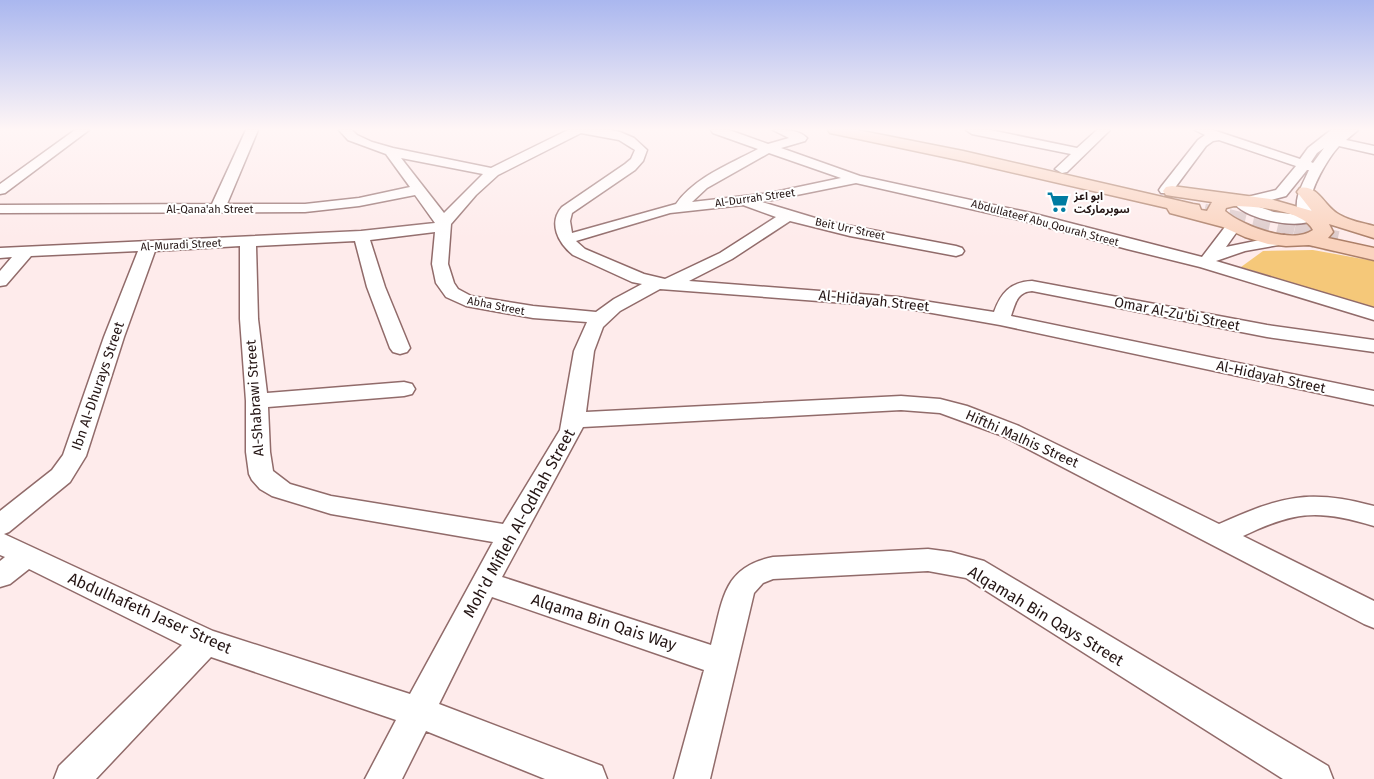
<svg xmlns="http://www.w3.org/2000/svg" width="1374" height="779" font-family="'Fira Sans','Noto Sans Arabic',sans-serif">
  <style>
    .green { fill: #f5c879 }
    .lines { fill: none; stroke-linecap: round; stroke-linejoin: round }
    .major-tunnel-far1 { stroke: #ddcbcb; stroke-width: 17; stroke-dasharray: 17 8; stroke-linecap: butt }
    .major-tunnel { stroke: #ddcbcb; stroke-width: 22; stroke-dasharray: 22 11; stroke-linecap: butt }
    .minor-casing { stroke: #916b6a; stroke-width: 3 }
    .major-casing { stroke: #ac7f68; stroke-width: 3 }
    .minor { fill: #fff; fill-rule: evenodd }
    .major { fill: #fad4bf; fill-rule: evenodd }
    .labels { text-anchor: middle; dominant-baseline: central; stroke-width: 4; stroke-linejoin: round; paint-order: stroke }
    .far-poi-label { font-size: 11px; font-weight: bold; fill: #241514; stroke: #fff; text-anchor: start }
    .far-street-label { font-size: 11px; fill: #241514; stroke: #fff }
    .street-label { font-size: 14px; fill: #241514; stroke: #fff }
    .near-street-label { font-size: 16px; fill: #241514; stroke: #fff }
  </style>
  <rect width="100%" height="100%" fill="#feebeb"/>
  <path class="green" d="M 1313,250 L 1374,261 L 1374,308 L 1241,267 L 1263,251 Z"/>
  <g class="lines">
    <path class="major-tunnel-far1" d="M 1204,212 L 1299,234"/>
    <path class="major-tunnel" d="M 1294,232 L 1337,242"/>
    <g class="minor-casing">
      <path id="minor" d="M 75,130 L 89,130 L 5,193 L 0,194 L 0,184 Z
        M 246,130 L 258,130 L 227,204 L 305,204 L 359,198 L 410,187 L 386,154 L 348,140 L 339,130 L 352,130 L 357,135 L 372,142 L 393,148 L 491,168 L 568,130 L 611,130 L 620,132 L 634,138 L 647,150 L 643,161 L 635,170 L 572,213 L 570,221 L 572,233 L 676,204 C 695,177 730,164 758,149 L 713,133 L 711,130 L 729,130 L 768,144 L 789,138 L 773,130 C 785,130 798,129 807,138 L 805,141 L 781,148 L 860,176 L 1031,213 L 1202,257 L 1228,223 L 1238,223 L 1241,226 L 1226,247 L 1284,235 L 1290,237 L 1292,240 L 1290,243 L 1245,251 L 1216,261 L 1374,308 L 1374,320 L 1200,267 L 1127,249 L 1028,222 L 856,183 L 762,202 L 825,221 L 956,246 L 962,248 L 964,251 L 962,254 L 956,256 L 850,236 L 790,221 L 732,259 L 689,281 L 898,297 L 994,312 C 1001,293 1010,282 1032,281 L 1267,325 L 1374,340 L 1374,352 L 1267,337 L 1032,291 C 1017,292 1015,304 1011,316 L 1374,391 L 1374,405 L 1000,325 L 898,307 L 660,289 L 620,311 L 603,327 L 594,351 L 586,412 L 901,396 L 940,399 L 967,406 L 1019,426 L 1219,524 C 1280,497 1308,488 1374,506 L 1374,526 C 1318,509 1295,511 1243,536 L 1374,601 L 1374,628 L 1364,624 L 1003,436 L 940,413 L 901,410 L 583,427 L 502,577 L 711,645 C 723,601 722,567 773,557 L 928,549 L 951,552 L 984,561 L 1328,766 L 1333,779 L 1283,779 L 966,578 L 928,571 L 773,579 L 763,583 L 754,593 L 710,779 L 674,779 L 704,670 L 492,597 L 439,704 L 602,766 L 607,779 L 545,779 L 426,731 L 402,779 L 365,779 L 396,720 L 211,657 L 96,779 L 54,779 L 59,766 L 182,645 L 29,569 L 10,584 L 0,587 L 0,561 L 5,557 L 0,555 L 0,511 L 52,470 L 63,455 L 104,337 L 138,251 L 31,256 L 6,285 L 0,286 L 0,271 L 12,257 L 0,258 L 0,248 L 361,231 L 435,223 L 415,195 L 359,206 L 305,212 L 0,213 L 0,205 L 212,204 ZM 581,133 L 619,140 L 635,150 L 631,159 L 625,164 L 562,207 C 548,223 558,243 573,255 L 632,282 L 642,284 L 614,299 L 596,312 L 533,306 L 471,296 L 458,289 L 454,283 L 448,264 L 451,224 L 476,195 L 498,175 ZM 769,153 L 841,178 L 770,193 L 692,202 L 707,188 ZM 401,158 L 483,174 L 444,213 ZM 743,205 L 776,217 L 720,253 L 665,279 L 644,274 L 585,249 L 576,241 L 670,213 ZM 435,232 L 432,264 L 436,283 L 446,297 L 466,306 L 533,318 L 587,322 L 574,351 L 560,430 L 503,524 L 331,496 L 290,484 L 273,471 L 270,452 L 268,407 L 404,396 L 412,394 L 415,389 L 412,384 L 404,382 L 267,393 L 258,319 L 256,246 L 355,241 L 367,287 L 390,348 L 393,352 L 400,354 L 407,352 L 410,348 L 385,287 L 370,240 ZM 240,246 L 240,319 L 246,401 L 246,452 L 249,474 L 252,480 L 260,489 L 272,496 L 331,514 L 493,542 L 410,694 L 213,631 L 4,534 L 9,532 L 70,482 L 86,456 L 124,337 L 155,251 Z
        M 966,130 L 990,130 L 1077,148 L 1097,130 L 1110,130 L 1067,172 L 1062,173 L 1055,169 L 1071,154 L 972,134 Z
        M 1195,130 L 1213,130 L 1300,159 L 1308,148 L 1331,130 L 1358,130 L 1346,140 L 1374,146 L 1374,154 L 1339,146 C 1328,158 1309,190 1310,206 C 1311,210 1314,214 1316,217 C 1305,232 1246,219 1236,205 L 1239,199 L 1276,190 L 1296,166 L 1219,140 L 1213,141 L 1206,146 L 1171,193 L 1161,193 L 1159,190 L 1161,187 L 1198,140 L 1205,135 ZM 1324,148 L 1313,163 L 1311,162 L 1317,153 ZM 1307,170 L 1309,170 C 1303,184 1292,200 1299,215 L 1274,212 L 1253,205 L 1286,196 Z"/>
    </g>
    <g class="major-casing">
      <path id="major" d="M 828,130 L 857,130 L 963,151 L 1193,204 L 1199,205 L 1201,210 L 1207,211 L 1212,202 L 1172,196 L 1166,195 L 1163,191 L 1166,187 L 1172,186 L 1270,199 L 1312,211 L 1297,192 L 1300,188 C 1318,184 1325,208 1340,215 C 1350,221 1363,223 1374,226 L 1374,238 L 1329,224 L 1333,232 L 1328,238 L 1374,248 L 1374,260 L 1309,245 L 1286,246 L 1268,244 L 1245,237 L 1223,227 L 1170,213 L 1167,208 L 963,161 L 835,134 L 830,133 ZM 1234,206 C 1254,206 1303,210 1313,230 C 1292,245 1242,226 1225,211 L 1226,208 Z"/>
    </g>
    <use href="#minor" class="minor"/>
    <use href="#major" class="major"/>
  </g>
  <linearGradient id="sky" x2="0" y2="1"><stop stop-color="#aab7ef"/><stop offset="0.54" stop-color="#fff6f6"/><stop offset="1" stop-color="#fff6f6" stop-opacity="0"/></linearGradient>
  <rect width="1374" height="239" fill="url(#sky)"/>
  <defs>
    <g id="supermarket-bare" transform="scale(1.725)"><path d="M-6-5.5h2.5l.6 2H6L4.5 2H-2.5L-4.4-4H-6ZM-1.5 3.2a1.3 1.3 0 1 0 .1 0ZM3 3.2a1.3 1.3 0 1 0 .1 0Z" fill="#007ca2" stroke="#fff" stroke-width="2.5" paint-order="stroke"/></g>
  </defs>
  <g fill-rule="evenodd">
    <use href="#supermarket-bare" x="1058" y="202"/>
  </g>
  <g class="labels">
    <g class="far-poi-label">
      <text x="1074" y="196">ابو اعز<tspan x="1074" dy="13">سوبرماركت</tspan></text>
    </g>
    <g class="far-street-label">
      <text transform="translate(755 198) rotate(-8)">Al-Durrah Street</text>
      <text x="210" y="209">Al-Qana'ah Street</text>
      <text transform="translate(1045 223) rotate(15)">Abdullateef Abu Qourah Street</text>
      <text transform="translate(850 229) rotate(12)">Beit Urr Street</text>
      <text transform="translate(181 245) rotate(-3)">Al-Muradi Street</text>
      <text transform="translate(496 306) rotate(11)">Abha Street</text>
    </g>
    <g class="street-label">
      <text transform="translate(874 301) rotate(6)">Al-Hidayah Street</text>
      <text transform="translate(1177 314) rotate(11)">Omar Al-Zu'bi Street</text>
      <text transform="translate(1271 377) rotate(12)">Al-Hidayah Street</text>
      <text transform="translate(98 386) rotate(-71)">Ibn Al-Dhurays Street</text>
      <text transform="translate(255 398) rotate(-94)">Al-Shabrawi Street</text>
      <text transform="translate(1022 439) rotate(24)">Hifthi Malhis Street</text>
    </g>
    <g class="near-street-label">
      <text transform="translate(519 523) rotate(-61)">Moh'd Mifleh Al-Qdhah Street</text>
      <text transform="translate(150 613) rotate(24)">Abdulhafeth Jaser Street</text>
      <text transform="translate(1046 616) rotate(31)">Alqamah Bin Qays Street</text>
      <text transform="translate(604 622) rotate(18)">Alqama Bin Qais Way</text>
    </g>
  </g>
</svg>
